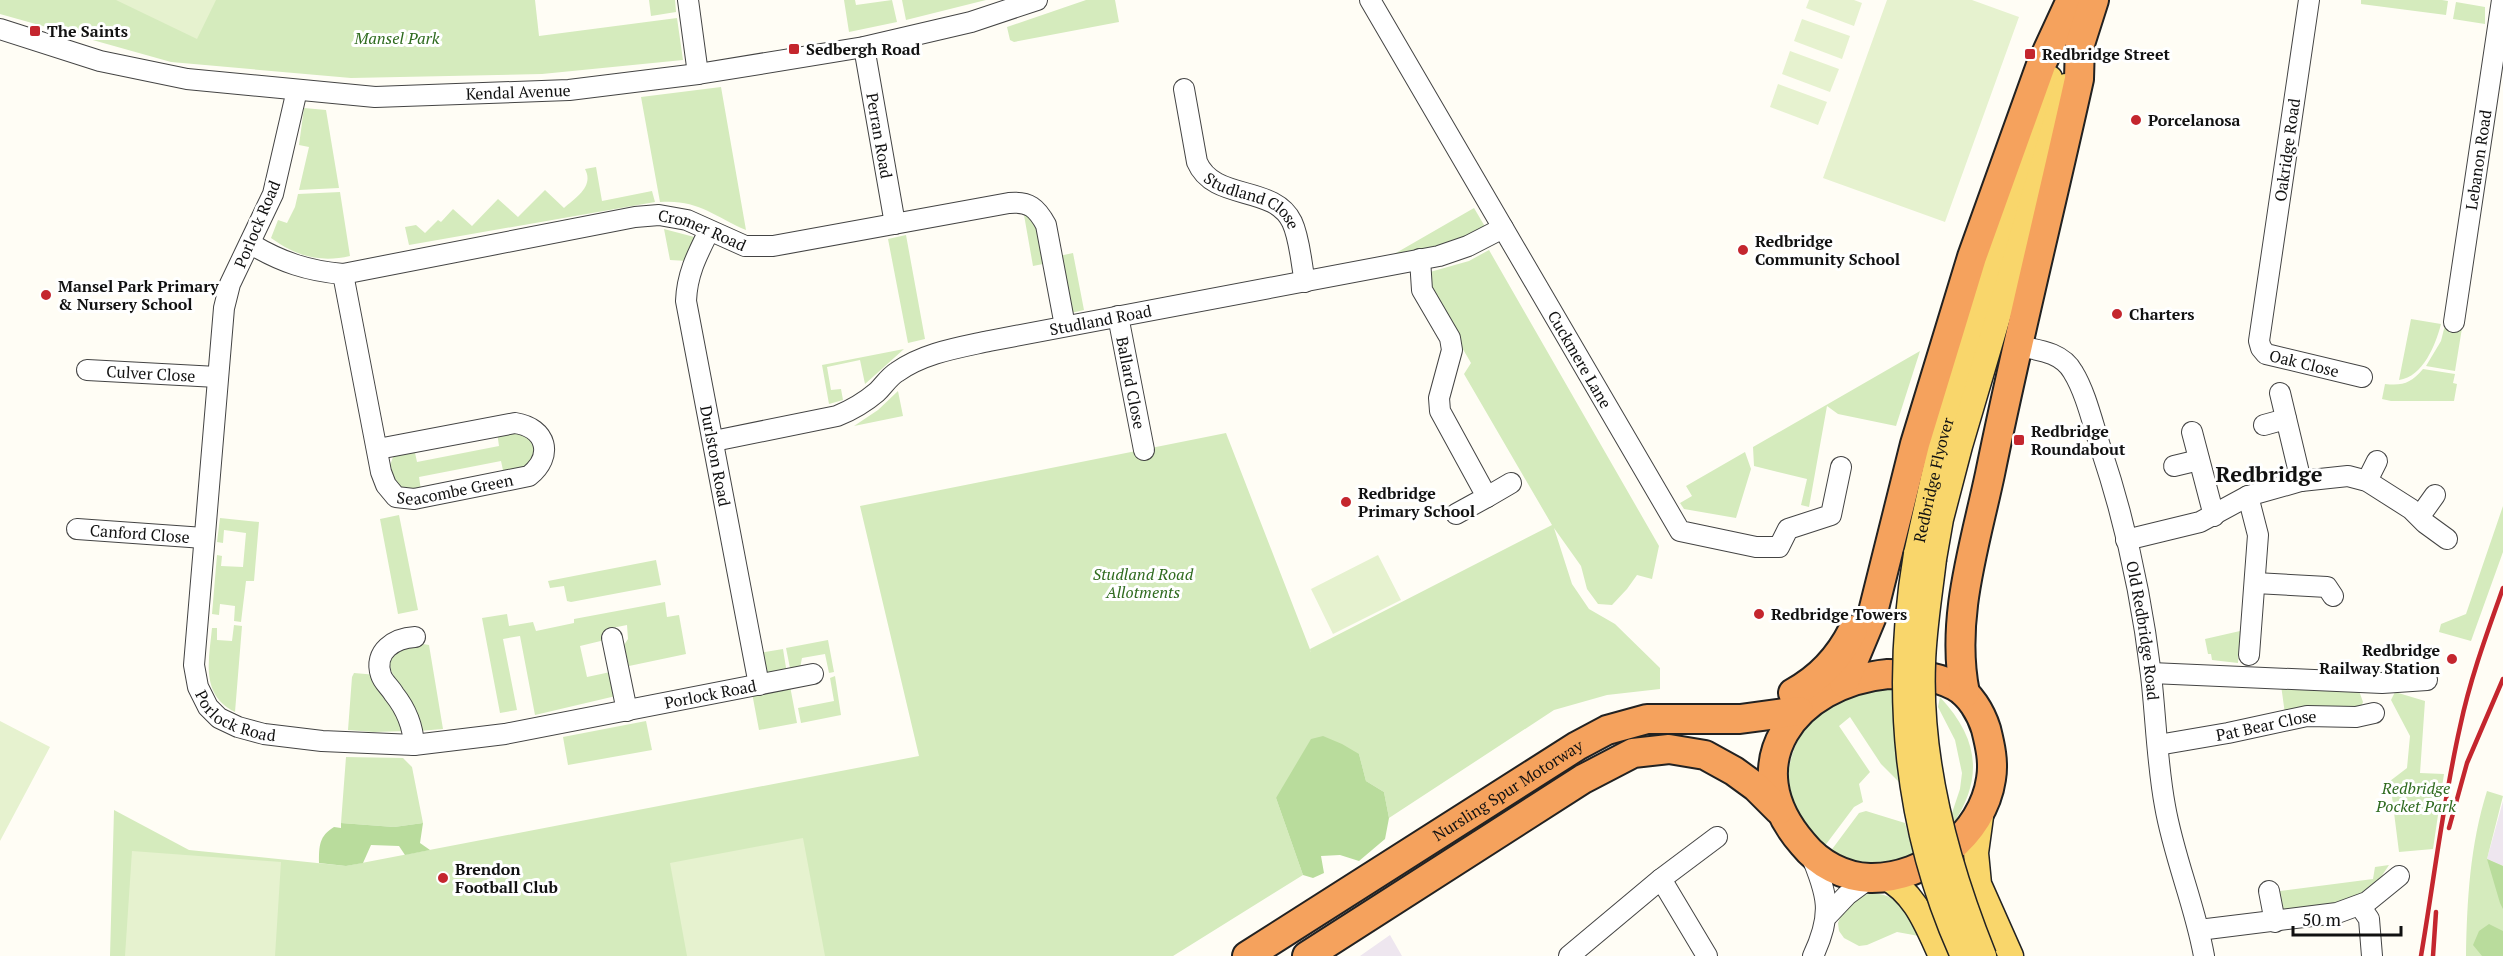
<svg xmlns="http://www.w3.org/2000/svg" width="2503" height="956" font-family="'PT Serif',serif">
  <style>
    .industrial { fill: #eee6ef }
    .green { fill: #d5ebbd }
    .forest { fill: #b9dc9c }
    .pitch { fill: #e6f2cf }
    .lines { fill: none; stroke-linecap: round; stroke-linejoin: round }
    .minor-casing { stroke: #444; stroke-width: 22 }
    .major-casing { stroke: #222; stroke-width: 27 }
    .highway-casing { stroke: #222; stroke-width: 32 }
    .minor { stroke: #fff; stroke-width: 20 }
    .major { stroke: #f9d66b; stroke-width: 24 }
    .highway { stroke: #f5a25d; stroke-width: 28 }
    .rail { stroke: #c4262e; stroke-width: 4.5 }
    .major-bridge-casing { stroke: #222; stroke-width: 27; stroke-linecap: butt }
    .major-bridge { stroke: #f9d66b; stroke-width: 24 }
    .poi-dot { fill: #c4262e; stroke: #fff; stroke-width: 2 }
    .labels { text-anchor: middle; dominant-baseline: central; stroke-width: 6; stroke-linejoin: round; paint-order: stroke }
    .poi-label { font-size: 16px; font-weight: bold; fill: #111; stroke: #fff; text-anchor: start }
    .park-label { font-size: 16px; font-style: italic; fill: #2f6b1f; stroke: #fff }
    .street-label { font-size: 16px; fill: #111; stroke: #fff }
    .district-label { font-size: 22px; font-weight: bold; fill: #111; stroke: #fff }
  </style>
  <rect width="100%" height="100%" fill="#fffdf5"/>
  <path class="industrial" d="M 2503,801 L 2503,866 L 2487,859 Z
    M 1390,935 L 1402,956 L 1360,956 Z"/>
  <path class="green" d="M 0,0 L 535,0 L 539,36 L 677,18 L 683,60 L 542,74 L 351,78 L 171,62 L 0,14 Z
    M 649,0 L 675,0 L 676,12 L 651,16 Z
    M 844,0 L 855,0 L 856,5 L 892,0 L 897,22 L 849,32 Z
    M 902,0 L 986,0 L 906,20 Z
    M 1086,0 L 1115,0 L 1119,22 L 1014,42 L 1010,40 L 1007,27 Z
    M 2361,0 L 2442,0 L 2448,1 L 2446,15 L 2361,4 Z
    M 2456,2 L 2485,7 L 2485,24 L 2453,19 Z
    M 721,87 L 746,230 C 714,216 697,199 660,202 L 641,97 Z
    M 304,108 L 326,110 L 339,188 L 299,190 L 309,147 L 299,145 Z
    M 596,167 L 602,201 L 652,191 L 655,202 L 409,245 L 405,227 L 416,225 L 425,233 L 438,220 L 441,222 L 453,209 L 472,226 L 498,199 L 518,217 L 545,190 L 564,208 C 577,197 594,186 585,169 Z
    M 340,192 L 350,256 C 320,263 296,256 271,238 L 278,220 L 287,223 L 295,207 L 298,194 Z
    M 1474,208 L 1487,230 L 1449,247 L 1389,257 Z
    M 1033,213 L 1048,263 L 1033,266 L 1024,215 Z
    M 664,229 L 698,238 L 687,261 L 670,260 Z
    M 906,235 L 925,339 L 908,343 L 888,239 Z
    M 1489,250 L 1659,546 L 1652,579 L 1637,575 L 1627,589 L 1612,605 L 1598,604 L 1587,589 L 1581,566 L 1554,528 L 1572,584 L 1589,609 L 1615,624 L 1660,668 L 1660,689 L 1607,695 L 1554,710 L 1389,818 L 1384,792 L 1366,781 L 1359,754 L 1276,798 L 1303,875 L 1173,956 L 110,956 L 114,810 L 189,850 L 346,866 L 919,756 L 860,506 L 1226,433 L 1311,652 L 1310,649 L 1552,525 L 1464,374 L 1471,363 L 1425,284 L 1430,272 L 1469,261 Z
    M 1073,253 L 1084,310 L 1071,313 L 1059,256 Z
    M 2411,319 L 2441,324 C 2436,344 2423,377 2399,380 Z
    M 2445,325 L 2462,328 L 2455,371 L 2426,366 L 2441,341 Z
    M 904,349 L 865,384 L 860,360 L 827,367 L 831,390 L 841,389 L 843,400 L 829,404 L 822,365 Z
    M 1920,351 L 1896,426 L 1838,414 L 1827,406 L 1809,507 L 1801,505 L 1807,479 L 1754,466 L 1753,447 Z
    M 2423,369 L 2455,374 L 2453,383 L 2457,384 L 2454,401 L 2391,401 L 2382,399 L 2385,384 C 2403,386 2411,383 2423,369 Z
    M 898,391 L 903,416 L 854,426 L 878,410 Z
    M 515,429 L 536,443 L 532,465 L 504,475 L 501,461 L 419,477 L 421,490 L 398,488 L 388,471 L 393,457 L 414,448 L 417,462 L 499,446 L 497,432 Z
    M 1745,452 L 1751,469 L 1736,518 L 1684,509 L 1680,503 L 1692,496 L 1686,486 Z
    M 2503,506 L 2503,552 L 2471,641 L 2439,632 L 2441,624 L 2466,614 Z
    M 399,515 L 418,610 L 398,614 L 380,519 Z
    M 220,518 L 259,522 L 254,581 L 246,581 L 241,622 L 234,621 L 235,606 L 220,604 L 219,615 L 212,614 L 217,555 L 222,556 L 221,566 L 243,567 L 246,533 L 224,530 L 223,543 L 217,542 Z
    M 656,560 L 661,585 L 571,602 L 567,601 L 564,586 L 550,588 L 548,581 Z
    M 665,602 L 667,617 L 679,615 L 686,654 L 629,666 L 624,645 L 628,639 L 627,625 L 607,629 L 609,639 L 580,646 L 587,677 L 615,671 L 620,695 L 535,715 L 520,636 L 503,639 L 517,710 L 500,713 L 482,618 L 507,614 L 509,626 L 533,622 L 536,631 L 574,623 L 574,619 Z
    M 234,625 L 242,626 L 235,712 C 200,695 209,660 212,628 L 217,628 L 217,640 L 232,641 Z
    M 2240,631 L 2238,663 L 2212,660 L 2211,654 L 2208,654 L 2205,639 Z
    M 828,640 L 834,672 L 829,673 L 825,654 L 802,658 L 800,668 L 791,673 L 786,648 Z
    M 417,643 L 429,645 L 443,729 L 419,731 C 428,697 350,658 418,646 Z
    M 783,649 L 787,674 L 767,677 L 759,653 Z
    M 354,673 L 377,675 L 373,683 L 389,702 L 407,731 L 374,732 L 348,730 L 352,677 Z
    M 835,676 L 841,715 L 801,723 L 798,708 L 834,701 L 830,678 Z
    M 2281,685 L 2358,688 L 2363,702 L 2360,709 L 2285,714 Z
    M 790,686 L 797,723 L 759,730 L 752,693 Z
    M 1892,688 L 1900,783 L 1881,764 L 1850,717 L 1839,726 L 1870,772 L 1859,784 L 1863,802 L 1854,807 L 1824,847 C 1818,841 1810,834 1805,827 C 1775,788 1788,735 1826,709 C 1844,696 1870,692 1892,688 Z
    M 2395,692 L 2425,701 L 2420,773 L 2444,774 L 2433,849 L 2399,852 L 2390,781 L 2407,768 L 2410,736 L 2391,700 Z
    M 1940,697 C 1979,739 1984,778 1952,826 L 1950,819 L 1960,789 L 1962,773 L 1955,740 L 1938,707 Z
    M 646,721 L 652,750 L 568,765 L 563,737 Z
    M 346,757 L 403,758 L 412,767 L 423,823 L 394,827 L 341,823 Z
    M 2487,791 L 2503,796 L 2487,859 L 2503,866 L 2503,956 L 2466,956 C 2467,900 2470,845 2487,791 Z
    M 1866,811 L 1905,823 L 1914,856 L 1885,866 L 1848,862 L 1830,852 L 1859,813 Z
    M 2389,865 L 2379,880 L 2353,902 L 2283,911 L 2280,891 L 2373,879 L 2375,867 Z
    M 1874,893 C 1903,897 1908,912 1919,936 L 1897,932 L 1867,945 L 1859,946 L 1844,938 L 1839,931 L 1838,923 L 1843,909 L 1862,895 Z"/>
  <path class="forest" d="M 1323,736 L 1342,744 L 1359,754 L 1366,781 L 1384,792 L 1389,818 L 1385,839 L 1359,861 L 1340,855 L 1321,856 L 1324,873 L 1313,878 L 1303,875 L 1276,798 L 1311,739 Z
    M 341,823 L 394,827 L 423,823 L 420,843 L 430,850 L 405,855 L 399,846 L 371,845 L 363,863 L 346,866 L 319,863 C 319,846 319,836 334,827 L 341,828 Z
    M 2487,859 L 2503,866 L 2503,909 L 2500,903 Z
    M 2489,924 L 2503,931 L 2503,956 L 2482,956 L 2473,945 L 2479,931 Z"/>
  <path class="pitch" d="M 116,0 L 216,0 L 197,39 Z
    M 1809,0 L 1854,0 L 1862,3 L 1854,26 L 1806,8 Z
    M 1887,0 L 1972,0 L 2019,17 L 1945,222 L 1823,178 Z
    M 1802,19 L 1850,36 L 1842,59 L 1794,41 Z
    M 1790,51 L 1839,69 L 1830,92 L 1782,74 Z
    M 1778,84 L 1827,102 L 1818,125 L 1770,107 Z
    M 1378,555 L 1401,600 L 1333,634 L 1311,589 Z
    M 0,721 L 50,747 L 0,841 Z
    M 803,838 L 825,956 L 687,956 L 670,863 Z
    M 132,851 L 281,862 L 275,956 L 125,956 Z"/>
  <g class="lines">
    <g class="minor-casing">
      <g id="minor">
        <path d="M 688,0 L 698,74"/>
        <path id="s1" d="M 1370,0 L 1680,531 L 1756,547 L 1779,547 L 1788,529 L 1831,515 L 1841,467"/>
        <path id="s2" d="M 2309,0 L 2259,341 L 2261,348 L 2266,354 L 2362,377"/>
        <path id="s3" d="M 0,29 L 100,61 L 187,79 L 375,97 L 569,90 L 698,74 L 864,47 L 971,22 L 1037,0"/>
        <path id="s4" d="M 864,47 L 895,224"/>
        <path id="s5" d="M 1184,89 L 1197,162 C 1214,202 1274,184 1292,222 C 1300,239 1301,263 1305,282"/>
        <path id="s6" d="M 297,90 L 273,194 L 230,284 L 224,308 L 194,665 L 198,687 L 208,707 L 219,718 L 238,727 L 264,734 L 322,741 L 414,745 L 505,734 L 813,674"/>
        <path id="s7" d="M 709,231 C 697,255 687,274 686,301 L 759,685"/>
        <path id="s8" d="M 251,244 C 281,262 308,271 343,274 L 635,217 L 659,215 L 687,220 L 745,246 L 773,246 L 1009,203 C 1029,201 1037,208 1046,225 L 1065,326"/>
        <path d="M 1420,259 L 1422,290 L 1450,338 L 1452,350 L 1439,398 L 1440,411 L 1487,497 L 1456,514"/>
        <path id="s9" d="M 343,274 L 381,472 L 386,485 L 396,497 L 414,499 L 529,476 C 554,456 547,428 515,423 L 378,449"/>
        <path id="s10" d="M 1118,316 L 1144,450"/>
        <path id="s11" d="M 2454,322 L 2502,0"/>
        <path id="s12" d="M 2018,346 C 2038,350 2062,352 2073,372 C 2086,393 2093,425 2101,449 C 2125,521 2142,599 2151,675 C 2156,719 2157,763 2165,806 C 2174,858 2195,905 2204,956"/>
        <path id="s13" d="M 87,370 L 217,377"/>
        <path d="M 2280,393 L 2301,481"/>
        <path d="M 2264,425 L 2286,419"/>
        <path d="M 2192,432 L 2214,516"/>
        <path id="s14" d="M 714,441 L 837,416 C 852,410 864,403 877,392 C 884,385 889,377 897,372 C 924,353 957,348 989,341 L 1439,256 L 1468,246 L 1503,228"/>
        <path d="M 2174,466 L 2199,460"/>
        <path d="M 2367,481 L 2377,461"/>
        <path d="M 2248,496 L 2258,535 L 2249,655"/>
        <path d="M 1487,497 L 1511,483"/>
        <path d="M 2420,516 L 2435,495"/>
        <path id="s15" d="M 77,529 L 204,538"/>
        <path d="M 2126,540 L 2200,522 L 2248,496 L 2301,481 L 2348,476 L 2367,481 L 2411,509 L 2425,523 L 2447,539"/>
        <path d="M 2255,583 L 2327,587 L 2333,596"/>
        <path d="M 612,638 L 627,711"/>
        <path d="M 2151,673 L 2382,683 L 2427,680"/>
        <path d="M 414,745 C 413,726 406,709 394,694 C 390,687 383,682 381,675 C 373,651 395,638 415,637"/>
        <path id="s16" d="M 2158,745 L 2228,733 L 2307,716 L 2356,717 L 2374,713"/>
        <path d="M 1810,853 C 1828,895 1833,914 1813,956"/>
        <path d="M 1661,879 L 1717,837"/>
        <path d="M 2269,891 L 2275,922"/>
        <path d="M 2360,906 L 2369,919 L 2372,956"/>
        <path d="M 1828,915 L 1847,895 L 1870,878"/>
        <path d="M 2199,930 L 2337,913 L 2367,902 L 2399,876"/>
        <path d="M 1569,956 L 1661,879 L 1707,956"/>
      </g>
    </g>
    <g class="major-casing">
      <g id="major">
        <path id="s17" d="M 1916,554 L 1941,442 L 2050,78"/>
        <path d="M 1934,559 L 1941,519 L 1960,446 L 2066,86"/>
        <path d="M 1982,809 L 1976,853 L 1979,884 L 2011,956"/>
        <path d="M 1884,877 C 1915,892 1927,926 1941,956"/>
      </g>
    </g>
    <g class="highway-casing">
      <g id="highway">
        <path d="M 1888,674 C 1910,674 1935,675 1955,686 C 1970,694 1981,713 1986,729 C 1990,745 1994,762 1991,779 C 1983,834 1926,879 1870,878 C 1844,877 1819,864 1803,844 C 1733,764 1795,683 1888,674 Z"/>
        <path d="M 1844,683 L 1872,616 L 1915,444 L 1972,257 L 2041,65 L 2071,0"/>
        <path d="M 1793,693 C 1819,679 1840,656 1853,630"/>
        <path d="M 1965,693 C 1950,620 1975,545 1990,474 C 2017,341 2050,210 2079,79 L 2080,44 L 2094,0"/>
        <path id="s18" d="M 1247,956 L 1577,746 L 1607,730 L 1647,719 L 1740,719 L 1799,711"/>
        <path d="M 1307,956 L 1583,779 L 1633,753 L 1669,749 L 1705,755 L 1734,771 L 1756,787 L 1779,810"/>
      </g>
    </g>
    <use href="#minor" class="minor"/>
    <use href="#major" class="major"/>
    <use href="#highway" class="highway"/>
    <path class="rail" d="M 2449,828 L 2467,763 L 2503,679
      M 2421,956 C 2434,880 2443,802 2460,727 C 2470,679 2487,633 2503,588
      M 2433,956 L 2436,912"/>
    <g class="major-bridge-casing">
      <path id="major-bridge" d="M 1916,554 C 1893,691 1905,829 1963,956
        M 1934,559 C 1930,594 1924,629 1923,663 C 1919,763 1947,864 1984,956"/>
    </g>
    <use href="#major-bridge" class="major-bridge"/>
  </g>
  <g class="poi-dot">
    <rect x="29" y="25" width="12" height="12" rx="3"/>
    <rect x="788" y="43" width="12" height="12" rx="3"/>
    <rect x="2024" y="48" width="12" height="12" rx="3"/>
    <circle cx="2136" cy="120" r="6"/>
    <circle cx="1743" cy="250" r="6"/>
    <circle cx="46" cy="295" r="6"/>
    <circle cx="2117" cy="314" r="6"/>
    <rect x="2013" y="434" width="12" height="12" rx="3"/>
    <circle cx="1346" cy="502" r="6"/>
    <circle cx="1759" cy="614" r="6"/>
    <circle cx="2452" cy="659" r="6"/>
    <circle cx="443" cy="878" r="6"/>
  </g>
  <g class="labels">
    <g class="poi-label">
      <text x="47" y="31">The Saints</text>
      <text x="806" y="49">Sedbergh Road</text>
      <text x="2042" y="54">Redbridge Street</text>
      <text x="2148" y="120">Porcelanosa</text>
      <text x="1755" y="241">Redbridge<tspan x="1755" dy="18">Community School</tspan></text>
      <text x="58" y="286">Mansel Park Primary<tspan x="58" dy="18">&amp; Nursery School</tspan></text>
      <text x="2129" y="314">Charters</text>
      <text x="2031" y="431">Redbridge<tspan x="2031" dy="18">Roundabout</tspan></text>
      <text x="1358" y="493">Redbridge<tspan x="1358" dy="18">Primary School</tspan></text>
      <text x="1771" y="614">Redbridge Towers</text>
      <text x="2440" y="650" text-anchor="end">Redbridge<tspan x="2440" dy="18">Railway Station</tspan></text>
      <text x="455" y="869">Brendon<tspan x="455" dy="18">Football Club</tspan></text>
    </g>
    <g class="park-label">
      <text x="397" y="38">Mansel Park</text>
      <text x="1143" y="574">Studland Road<tspan x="1143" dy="18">Allotments</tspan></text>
      <text x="2416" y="788">Redbridge<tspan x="2416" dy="18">Pocket Park</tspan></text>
    </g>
    <g class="street-label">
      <text stroke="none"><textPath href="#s3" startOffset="526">Kendal Avenue</textPath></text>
      <text stroke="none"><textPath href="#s4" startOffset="90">Perran Road</textPath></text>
      <text transform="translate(2287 150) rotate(-82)">Oakridge Road</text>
      <text stroke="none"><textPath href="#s11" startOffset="164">Lebanon Road</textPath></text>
      <text stroke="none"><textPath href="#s5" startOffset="144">Studland Close</textPath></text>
      <text transform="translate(257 224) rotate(-67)">Porlock Road</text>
      <text stroke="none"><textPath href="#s8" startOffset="465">Cromer Road</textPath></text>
      <text stroke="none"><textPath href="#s14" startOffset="412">Studland Road</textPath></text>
      <text stroke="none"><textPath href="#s1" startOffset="416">Cuckmere Lane</textPath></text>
      <text stroke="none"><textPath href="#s2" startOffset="399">Oak Close</textPath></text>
      <text stroke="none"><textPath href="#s13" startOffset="64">Culver Close</textPath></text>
      <text stroke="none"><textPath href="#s10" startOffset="68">Ballard Close</textPath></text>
      <text stroke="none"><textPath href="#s7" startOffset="232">Durlston Road</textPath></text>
      <text stroke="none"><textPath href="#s17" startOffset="76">Redbridge Flyover</textPath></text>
      <text stroke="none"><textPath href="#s9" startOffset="291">Seacombe Green</textPath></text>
      <text stroke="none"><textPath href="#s15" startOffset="63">Canford Close</textPath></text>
      <text stroke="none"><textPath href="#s12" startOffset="332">Old Redbridge Road</textPath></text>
      <text stroke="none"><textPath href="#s6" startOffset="1149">Porlock Road</textPath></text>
      <text stroke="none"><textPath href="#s6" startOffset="663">Porlock Road</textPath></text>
      <text stroke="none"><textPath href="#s16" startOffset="110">Pat Bear Close</textPath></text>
      <text stroke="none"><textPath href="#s18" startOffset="309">Nursling Spur Motorway</textPath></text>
    </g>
    <g class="district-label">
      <text x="2269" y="473">Redbridge</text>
    </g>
  </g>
  <path d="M2293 926v9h108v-9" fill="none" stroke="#111111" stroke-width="3"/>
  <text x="2302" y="926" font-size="18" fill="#111111" stroke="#ffffff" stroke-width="4.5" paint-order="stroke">50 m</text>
</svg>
